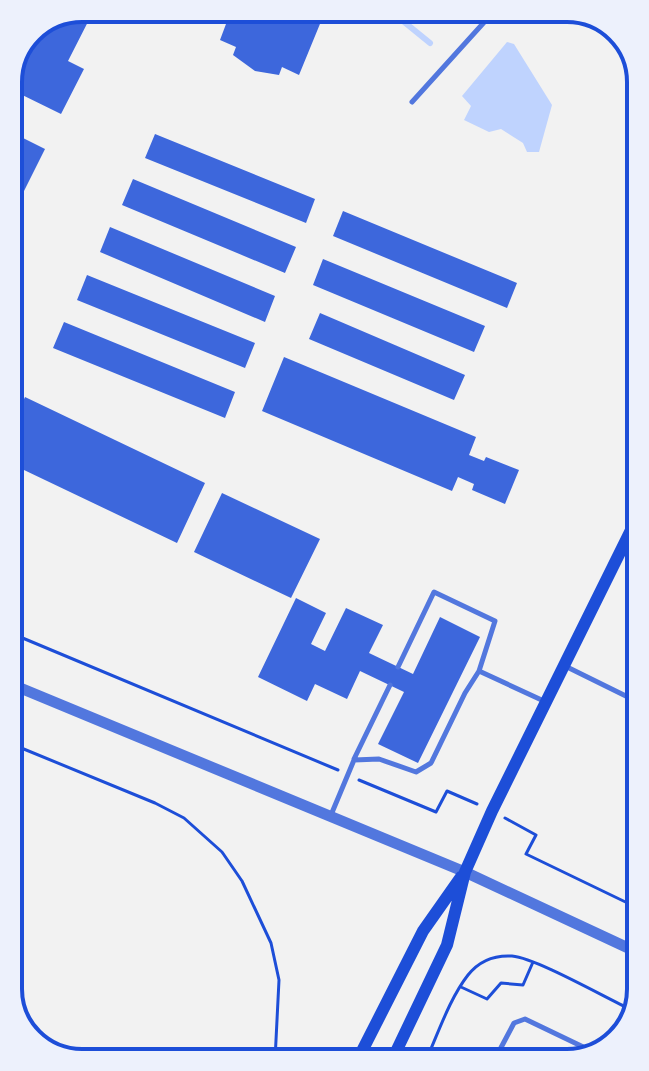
<svg xmlns="http://www.w3.org/2000/svg" width="649" height="1071" font-family="'Sofia Sans Condensed',sans-serif">
  <style>
    .water { fill: #bfd3fe }
    .lines { fill: none; stroke-linecap: round; stroke-linejoin: round }
    .stream { stroke: #bfd3fe; stroke-width: 6 }
    .building { fill: #3d67dc }
    .path { stroke: #1d4ed8; stroke-width: 3 }
    .service { stroke: #5277de; stroke-width: 5 }
    .tertiary { stroke: #5277de; stroke-width: 11 }
    .secondary { stroke: #1d4ed8; stroke-width: 12 }
    .rim { fill: none; stroke: #1d4ed8; stroke-width: 4 }
  </style>
  <rect width="100%" height="100%" fill="#f2f2f2"/>
  <path class="water" d="M 507,42 L 514,44 L 552,105 L 539,152 L 527,152 L 523,143 L 501,129 L 489,132 L 464,120 L 471,106 L 462,96 Z"/>
  <g class="lines">
    <path class="stream" d="M 387,8 L 430,43"/>
  </g>
  <path class="building" d="M 82,8 L 95,8 L 68,61 L 84,69 L 61,114 L 8,88 L 8,77 L 33,27 Z
    M 232,8 L 308,8 L 322,19 L 299,75 L 282,67 L 279,75 L 255,71 L 233,55 L 236,47 L 220,40 Z
    M 9,131 L 45,149 L 22,195 L 9,189 Z
    M 155,134 L 315,199 L 306,223 L 145,158 Z
    M 133,179 L 296,247 L 285,273 L 122,205 Z
    M 343,211 L 517,283 L 507,308 L 333,236 Z
    M 110,227 L 275,296 L 265,322 L 100,252 Z
    M 323,259 L 485,326 L 474,352 L 313,285 Z
    M 87,275 L 255,343 L 245,368 L 77,300 Z
    M 320,313 L 465,375 L 454,400 L 309,339 Z
    M 64,322 L 235,392 L 225,418 L 53,348 Z
    M 284,357 L 476,437 L 469,455 L 484,461 L 486,457 L 519,470 L 505,504 L 472,490 L 474,484 L 458,477 L 452,491 L 262,411 Z
    M 25,397 L 205,483 L 177,543 L 24,470 L 18,481 L 11,478 L 11,426 Z
    M 222,493 L 320,539 L 291,598 L 194,552 Z
    M 296,598 L 326,613 L 311,644 L 325,651 L 346,608 L 383,625 L 369,653 L 413,674 L 440,617 L 480,637 L 418,763 L 378,744 L 404,692 L 360,671 L 347,699 L 315,684 L 307,701 L 258,677 Z"/>
  <g class="lines">
    <path class="path" d="M 13,634 L 338,770
      M 14,745 L 155,803 L 184,818 L 222,852 L 242,881 L 271,943 L 279,980 L 275,1060
      M 359,780 L 436,812 L 447,791 L 477,804
      M 505,818 L 536,835 L 526,854 L 640,909
      M 461,987 L 487,999 L 501,983 L 523,985 L 533,962
      M 427,1058 C 439,1031 450,998 468,975 C 479,961 495,955 512,956 C 536,958 604,997 630,1009"/>
    <path class="service" d="M 412,102 L 497,8
      M 565,666 L 638,702
      M 398,667 L 434,592 L 495,621 L 479,671
      M 354,759 L 390,685
      M 331,815 L 354,760 L 379,759 L 416,772 L 431,763 L 465,693 L 479,671 L 546,702
      M 496,1057 L 514,1023 L 525,1019 L 600,1055"/>
    <path class="tertiary" d="M 13,685 L 465,872 L 641,954"/>
    <path class="secondary" d="M 393,1058 L 447,945 L 465,872 L 492,811 L 637,518
      M 358,1059 L 423,931 L 461,877"/>
  </g>
  <path d="M0 0H649V1071H0ZM82 22H567A60 60 0 0 1 627 82V989A60 60 0 0 1 567 1049H82A60 60 0 0 1 22 989V82A60 60 0 0 1 82 22Z" fill="#edf1fc" fill-rule="evenodd"/>
  <path class="rim" d="M82 22H567A60 60 0 0 1 627 82V989A60 60 0 0 1 567 1049H82A60 60 0 0 1 22 989V82A60 60 0 0 1 82 22Z"/>
</svg>
